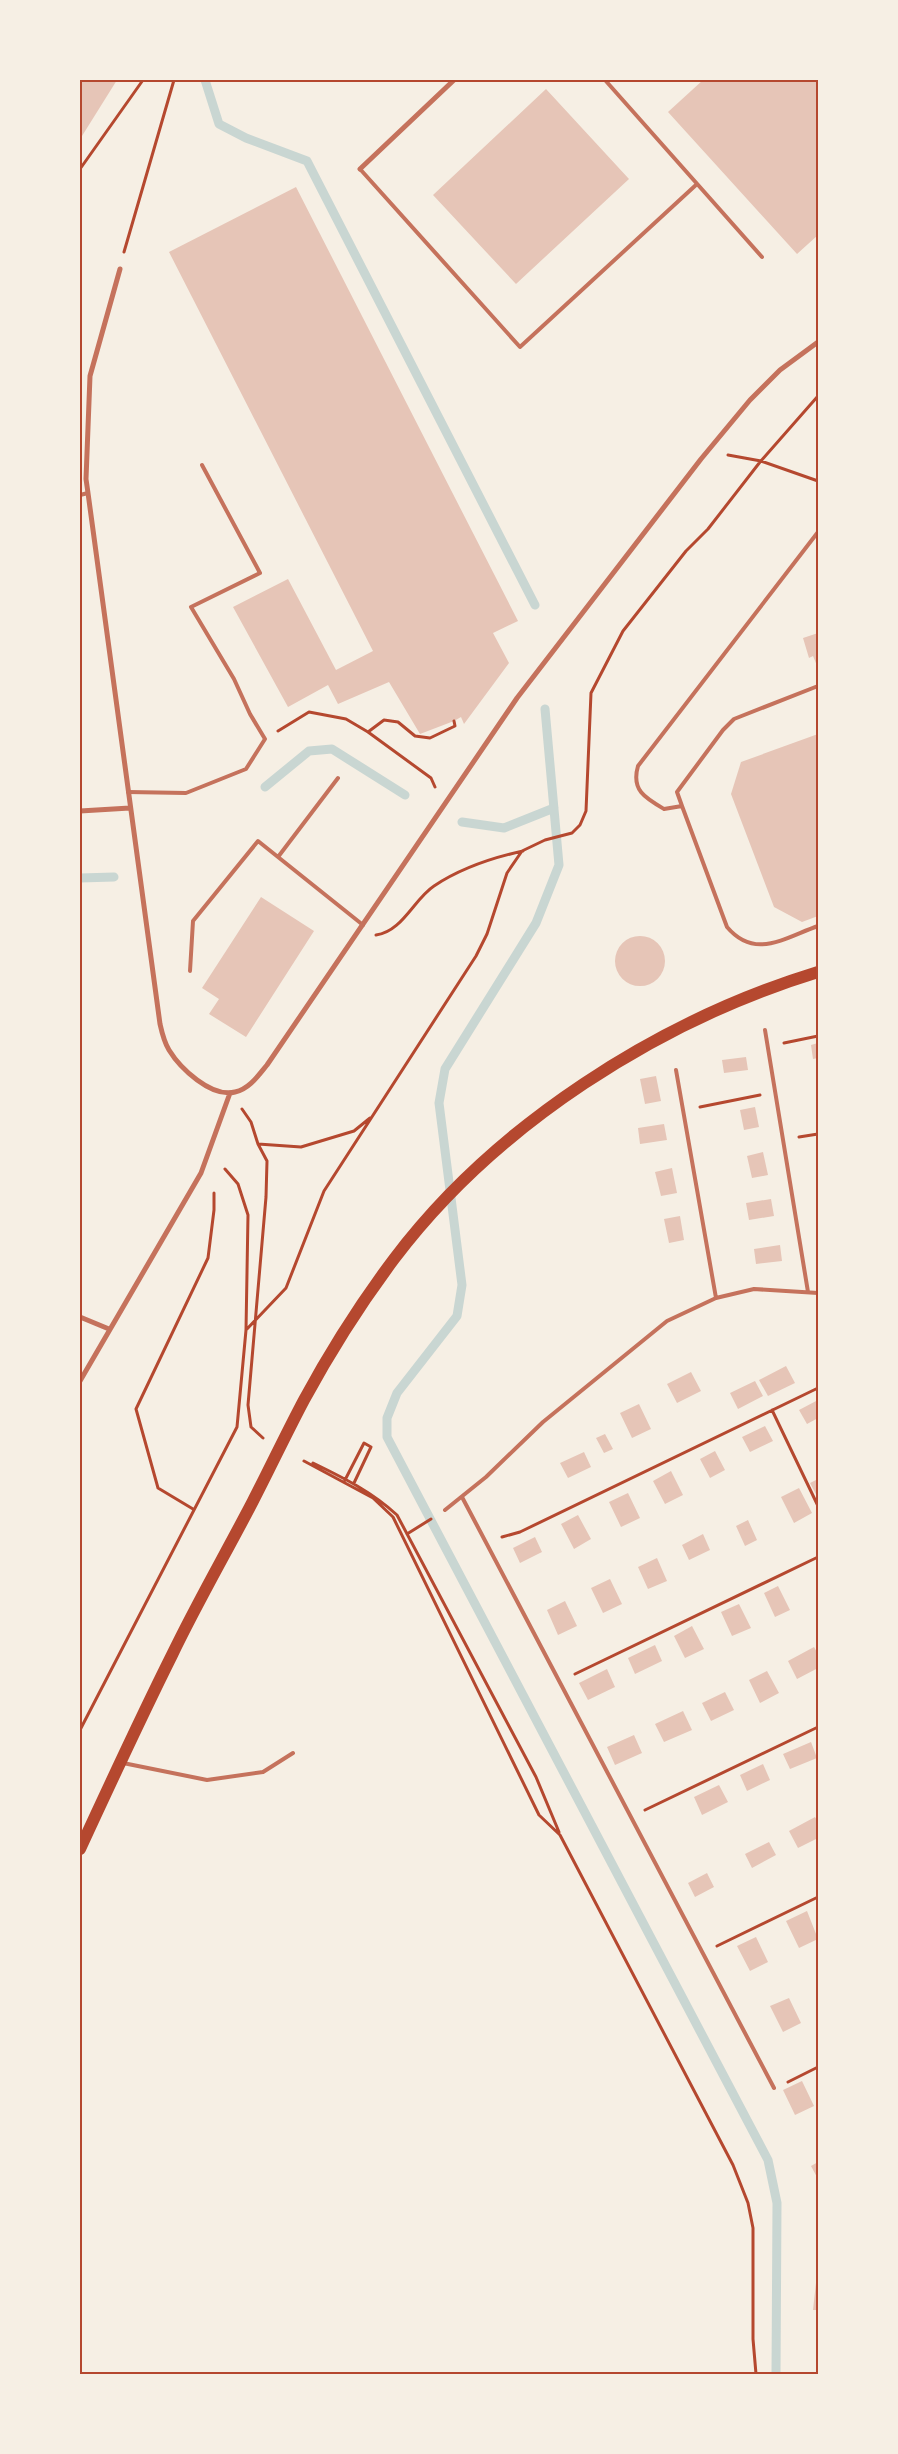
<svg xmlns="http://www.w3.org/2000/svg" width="898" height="2454" font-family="Signika,sans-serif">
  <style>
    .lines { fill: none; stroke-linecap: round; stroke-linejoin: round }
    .stream { stroke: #c9d6d2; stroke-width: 9 }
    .building { fill: #e6c5b7 }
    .path { stroke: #b5482f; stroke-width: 3 }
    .service { stroke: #c5725c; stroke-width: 4 }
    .minor { stroke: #c5725c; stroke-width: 5 }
    .primary { stroke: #b5482f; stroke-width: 12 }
    .neatline { fill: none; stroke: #b5482f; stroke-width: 2 }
  </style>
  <rect width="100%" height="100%" fill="#f6efe4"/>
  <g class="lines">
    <path class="stream" d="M 205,80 L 219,124 L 246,138 L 307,161 L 535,605
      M 545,709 L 559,865 L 536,923 L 445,1069 L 439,1103 L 462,1285 L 457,1316 L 397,1393 L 387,1418 L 387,1437 L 768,2160 L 777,2203 L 776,2374
      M 265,787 L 309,751 L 332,749 L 405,795
      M 462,822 L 504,828 L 554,808
      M 80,878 L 114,877"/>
  </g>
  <path class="building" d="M 80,80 L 117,80 L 82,136 L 80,135 Z
    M 703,80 L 818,80 L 818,235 L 797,254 L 668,112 Z
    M 546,89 L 629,179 L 516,284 L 433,195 Z
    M 296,187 L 518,621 L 493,633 L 509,663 L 464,724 L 461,717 L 454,721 L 420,734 L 389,682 L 338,704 L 328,685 L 288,707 L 233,607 L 288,579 L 336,670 L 373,651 L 169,252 Z
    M 818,633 L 818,668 L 813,656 L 809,658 L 803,638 Z
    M 818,734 L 818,916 L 802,922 L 774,907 L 731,794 L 741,762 Z
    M 261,897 L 314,931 L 246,1037 L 209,1014 L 219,999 L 202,988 Z
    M615 961a25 25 0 1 1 50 0a25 25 0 1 1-50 0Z
    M 818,1043 L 818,1058 L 813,1059 L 811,1045 Z
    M 746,1057 L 748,1070 L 724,1073 L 722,1060 Z
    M 656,1076 L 661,1101 L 645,1104 L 640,1079 Z
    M 755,1107 L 759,1127 L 744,1130 L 740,1110 Z
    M 664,1124 L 667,1140 L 640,1144 L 638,1128 Z
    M 763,1152 L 768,1175 L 752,1178 L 747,1156 Z
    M 672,1168 L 677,1193 L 661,1196 L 655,1172 Z
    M 771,1199 L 774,1216 L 749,1220 L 746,1203 Z
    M 680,1216 L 684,1240 L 669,1243 L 664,1219 Z
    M 780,1245 L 782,1261 L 756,1264 L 754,1249 Z
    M 786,1366 L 795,1383 L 768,1396 L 759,1380 Z
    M 691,1372 L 701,1391 L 677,1403 L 667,1384 Z
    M 755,1381 L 763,1396 L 738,1409 L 730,1393 Z
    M 818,1400 L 818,1418 L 807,1424 L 799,1410 Z
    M 639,1404 L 651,1429 L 632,1438 L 620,1413 Z
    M 765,1426 L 773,1441 L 750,1452 L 742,1437 Z
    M 605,1434 L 613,1449 L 604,1453 L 596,1438 Z
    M 715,1451 L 725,1470 L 710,1478 L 700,1459 Z
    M 584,1452 L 591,1467 L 568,1478 L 560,1463 Z
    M 671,1471 L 683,1495 L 665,1504 L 653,1481 Z
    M 818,1479 L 818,1498 L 810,1483 Z
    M 799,1488 L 812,1513 L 794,1523 L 781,1497 Z
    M 628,1493 L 640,1518 L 621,1527 L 609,1502 Z
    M 578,1515 L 591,1539 L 574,1549 L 561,1524 Z
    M 748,1520 L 757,1540 L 745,1546 L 736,1526 Z
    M 703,1534 L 710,1550 L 689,1560 L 682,1545 Z
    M 535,1537 L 542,1552 L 520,1563 L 513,1548 Z
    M 657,1558 L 667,1581 L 648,1589 L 638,1567 Z
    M 610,1579 L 622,1604 L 603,1613 L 591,1588 Z
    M 778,1586 L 790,1610 L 775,1617 L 764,1593 Z
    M 565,1601 L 577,1626 L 558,1635 L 547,1610 Z
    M 739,1604 L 751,1628 L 732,1636 L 721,1612 Z
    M 692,1626 L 704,1649 L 685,1658 L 674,1636 Z
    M 655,1645 L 662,1661 L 635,1674 L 628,1658 Z
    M 814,1647 L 818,1654 L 818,1668 L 797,1679 L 788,1661 Z
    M 607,1669 L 615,1687 L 588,1700 L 579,1683 Z
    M 767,1671 L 779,1693 L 760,1703 L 749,1680 Z
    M 725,1692 L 734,1710 L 711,1721 L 702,1703 Z
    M 683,1711 L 692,1730 L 664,1742 L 655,1724 Z
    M 634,1735 L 642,1753 L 615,1765 L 607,1747 Z
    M 811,1742 L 817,1758 L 790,1769 L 783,1754 Z
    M 763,1764 L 770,1780 L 747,1791 L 740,1775 Z
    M 719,1785 L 728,1802 L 702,1815 L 694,1797 Z
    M 815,1817 L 818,1822 L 818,1838 L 798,1848 L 789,1831 Z
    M 769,1842 L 776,1855 L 752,1868 L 745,1854 Z
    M 707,1873 L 714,1887 L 695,1897 L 688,1883 Z
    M 807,1911 L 818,1939 L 799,1948 L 786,1921 Z
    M 756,1937 L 768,1962 L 750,1971 L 737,1946 Z
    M 789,1998 L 801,2023 L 783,2032 L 770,2006 Z
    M 802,2081 L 814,2106 L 795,2115 L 783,2090 Z
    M 818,2162 L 818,2179 L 811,2166 Z
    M 816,2283 L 818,2283 L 818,2310 L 813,2310 Z"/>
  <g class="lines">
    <path class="path" d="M 80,169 L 143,80
      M 124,252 L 174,80
      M 728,455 L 761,461 L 818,481
      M 278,731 L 309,712 L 346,719 L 368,732 L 431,778 L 435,787
      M 368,732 L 384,720 L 398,722 L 415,736 L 430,738 L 455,726 L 454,721
      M 376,935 C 402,932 414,899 434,886 C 461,868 491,858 523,851
      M 784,1043 L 818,1036
      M 700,1107 L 760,1095
      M 242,1109 L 251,1122 L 258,1144 L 267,1161 L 266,1197 L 248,1405 L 251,1427 L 263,1438
      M 799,1137 L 818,1134
      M 258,1144 L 301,1147 L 354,1131 L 370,1118
      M 246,1330 L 286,1288 L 324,1191 L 476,956 L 487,934 L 507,873 L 522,851 L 545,840 L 572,833 L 580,825 L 586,811 L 591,693 L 623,631 L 686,551 L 708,529 L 760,462 L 818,396
      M 772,1410 L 818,1506
      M 304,1461 L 373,1498 L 393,1517 L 539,1815 L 560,1835 L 733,2165 L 748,2203 L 753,2228 L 753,2339 L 756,2374
      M 313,1463 C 344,1478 372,1492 397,1515 L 536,1777 L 559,1832
      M 345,1480 L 364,1443 L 371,1447 L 354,1483
      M 193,1509 L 158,1488 L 136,1409 L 208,1258 L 214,1210 L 214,1193
      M 407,1534 L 431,1519
      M 502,1537 L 520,1532 L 818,1388
      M 575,1674 L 818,1557
      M 80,1730 L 237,1427 L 246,1330 L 248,1215 L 238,1184 L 225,1169
      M 645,1810 L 818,1727
      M 717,1946 L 818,1897
      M 788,2082 L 818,2067"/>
    <path class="service" d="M 605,80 L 762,257
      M 360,169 L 520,347 L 697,184
      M 80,495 L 88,493
      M 818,532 L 638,766 C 631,790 645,798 664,809 L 682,806 L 727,927 C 755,960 784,938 818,926
      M 128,792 L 186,793 L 246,769 L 265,739 L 250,714 L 234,679 L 191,607 L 260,573 L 202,465
      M 682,806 L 677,792 L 723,730 L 734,719 L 818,686
      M 278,857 L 338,778
      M 190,971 L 193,921 L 258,841 L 363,925
      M 765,1030 L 808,1292
      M 676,1070 L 716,1298
      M 462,1497 L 774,2088
      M 445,1510 L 486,1477 L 543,1422 L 667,1321 L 716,1298 L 754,1289 L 818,1293
      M 123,1763 L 207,1780 L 263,1772 L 293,1753"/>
    <path class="minor" d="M 360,169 L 454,80
      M 120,269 L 90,376 L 86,479 L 88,493 L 160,1024 C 162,1033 164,1042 169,1050 C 180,1068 211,1098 235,1092 C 249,1089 258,1076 267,1065 L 517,698 L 701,459 L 750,400 L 780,370 L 818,342
      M 80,811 L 130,808
      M 80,1317 L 109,1329
      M 80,1381 L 201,1173 L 230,1093"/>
    <path class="primary" d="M 80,1849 C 110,1784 140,1719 172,1655 C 197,1603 226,1553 253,1501 C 270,1468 286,1434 304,1400 C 330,1352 361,1303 394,1259 C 495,1125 658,1021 818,972"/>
  </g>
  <rect width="898" height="2454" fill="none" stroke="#f6efe4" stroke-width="162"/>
  <rect x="81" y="81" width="736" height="2292" class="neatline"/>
</svg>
